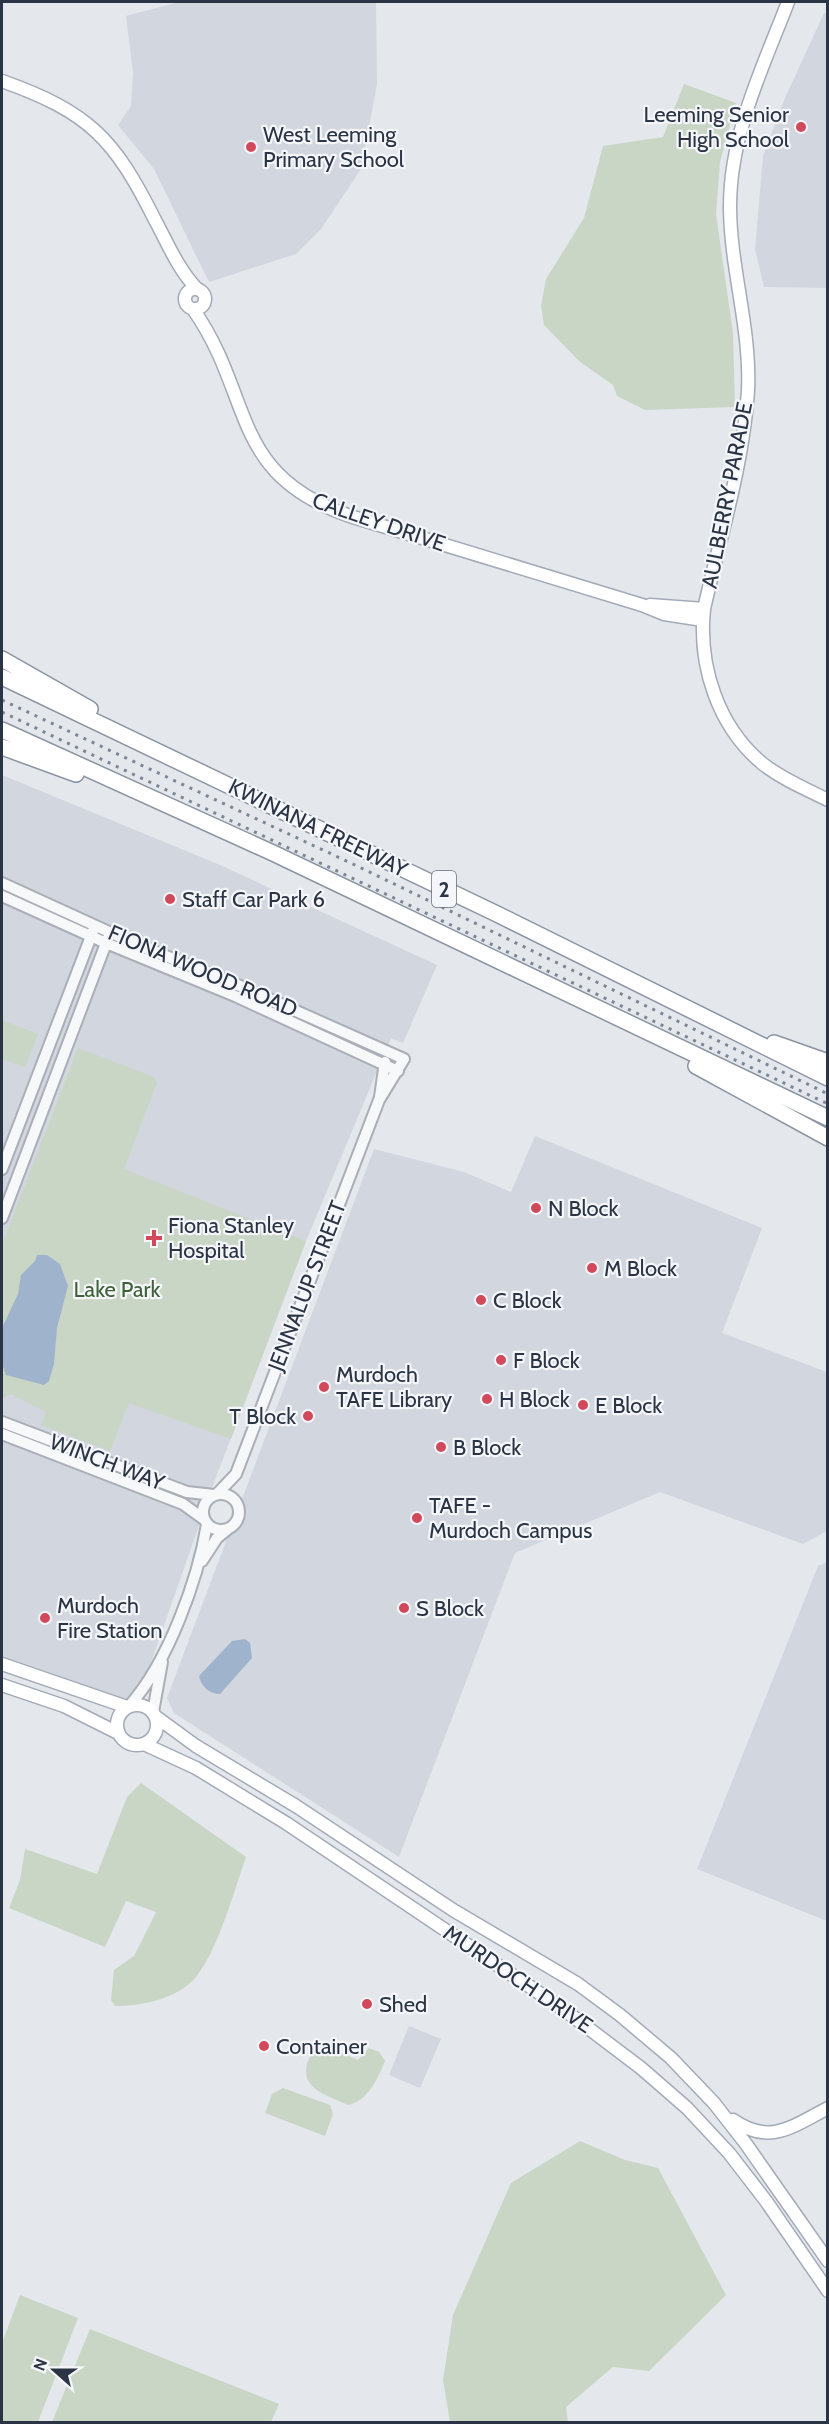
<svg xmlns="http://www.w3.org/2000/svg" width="829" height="2424" font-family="Cabin,sans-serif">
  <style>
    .built { fill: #d2d6de }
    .green { fill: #c9d6c5 }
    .water { fill: #9fb4cc }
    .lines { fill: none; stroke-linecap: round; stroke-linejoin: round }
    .minor-casing { stroke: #a9aeb7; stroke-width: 14 }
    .major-casing { stroke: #a3abb8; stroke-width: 15 }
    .highway-casing { stroke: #8b94a3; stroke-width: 18 }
    .minor { stroke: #f7f8fa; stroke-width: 10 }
    .major { stroke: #fff; stroke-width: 12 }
    .highway { stroke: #fff; stroke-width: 15 }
    .rail { stroke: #7d8696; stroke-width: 3; stroke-dasharray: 3 6; stroke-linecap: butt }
    .poi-dot { fill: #d1495b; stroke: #f4f6f9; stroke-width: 2 }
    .labels { text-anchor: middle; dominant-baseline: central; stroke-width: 4.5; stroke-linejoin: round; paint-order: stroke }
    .shield { fill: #f4f6f9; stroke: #676e7b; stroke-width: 1.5 }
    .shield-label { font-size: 21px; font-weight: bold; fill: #2b3445 }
    .poi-label { font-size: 22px; fill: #2b3445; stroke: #f4f6f9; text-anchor: start }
    .street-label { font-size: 22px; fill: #2b3445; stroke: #f4f6f9 }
    .park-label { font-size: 22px; fill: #3f6138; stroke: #f4f6f9 }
  </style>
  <rect width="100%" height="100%" fill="#e4e7ec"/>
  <path class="built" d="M 179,2 L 376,2 L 377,84 L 361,169 L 321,229 L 296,254 L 209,282 L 154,169 L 118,125 L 131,106 L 133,73 L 126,16 Z
    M 824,13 L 828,14 L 827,288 L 764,287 L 755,249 L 763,156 L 785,98 Z
    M 2,775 L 220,865 L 437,965 L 403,1043 L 391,1038 L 306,1241 L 215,1480 L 142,1688 L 124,1699 L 2,1656 Z
    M 535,1136 L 762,1228 L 722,1333 L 827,1372 L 827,1531 L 803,1544 L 660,1492 L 515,1553 L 399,1857 L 174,1713 L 167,1698 L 374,1149 L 464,1172 L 511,1192 Z
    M 827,1562 L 827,1921 L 697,1869 L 818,1566 Z
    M 409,2026 L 441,2039 L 420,2088 L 389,2075 Z"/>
  <path class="green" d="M 684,84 L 736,103 L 720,162 L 716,214 L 733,333 L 735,407 L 645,410 L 617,396 L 613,385 L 580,362 L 544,325 L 541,306 L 546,279 L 584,218 L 603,146 L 663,137 Z
    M 2,1020 L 38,1034 L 25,1067 L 2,1059 Z
    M 78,1048 L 154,1077 L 157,1083 L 124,1169 L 306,1241 L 231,1439 L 129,1403 L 110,1451 L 41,1425 L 46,1412 L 11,1394 L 2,1398 L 2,1244 Z
    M 141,1783 L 246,1857 C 234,1891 218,1950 196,1977 C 178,1999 141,2006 115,2006 L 111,2000 L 114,1970 L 134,1956 L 156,1912 L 126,1901 L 105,1947 L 9,1908 L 20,1880 L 25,1849 L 97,1874 L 127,1797 Z
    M 320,2044 L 358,2060 L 369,2048 L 379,2052 L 385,2061 C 378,2078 368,2101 348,2105 C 331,2096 300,2090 307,2064 C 310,2056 313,2049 320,2044 Z
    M 283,2088 L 330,2105 L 333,2114 L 325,2136 L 265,2113 L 272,2094 Z
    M 580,2141 L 625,2160 L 658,2168 L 726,2295 L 649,2371 L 613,2367 L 566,2407 L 568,2422 L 450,2422 L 443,2380 L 453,2315 L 511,2183 Z
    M 20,2295 L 78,2318 L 38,2422 L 2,2422 L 2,2343 Z
    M 90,2329 L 279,2404 L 271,2422 L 52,2422 Z"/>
  <path class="water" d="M 37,1255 L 47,1255 L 60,1264 L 68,1286 L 57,1328 L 54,1364 L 49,1381 L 44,1385 L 6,1375 L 2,1364 L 2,1328 L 18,1294 L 21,1275 L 35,1261 Z
    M 245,1639 L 250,1643 L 252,1658 L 220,1694 C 209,1694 201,1686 199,1676 L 232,1641 Z"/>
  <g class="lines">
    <g class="minor-casing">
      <path id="minor" d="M 2,883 L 131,942 L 240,986 L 404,1059 L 379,1100 L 236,1474 L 217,1494
        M 2,896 L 106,943 L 235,996 L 398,1071
        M 380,1097 L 385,1062
        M 2,1169 L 93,931
        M 2,1218 L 108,938
        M 2,1422 L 187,1492 L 214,1495
        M 2,1434 L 183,1504 L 205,1520
        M203 1512a18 18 0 1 1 36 0a18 18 0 1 1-36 0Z
        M 202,1561 L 217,1538 L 228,1529
        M 130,1705 C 168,1662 198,1580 207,1524
        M 153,1712 L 162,1662"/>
    </g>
    <g class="major-casing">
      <path id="major" d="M 788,2 C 763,67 730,134 730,206 C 730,268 751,328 748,391 C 743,465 720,538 704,609 C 698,666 718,727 763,764 C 782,779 806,789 828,800
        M 2,81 C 89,112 114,138 155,220 C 168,244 178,269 197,289
        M185 299a10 10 0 1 1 20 0a10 10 0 1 1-20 0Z
        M 193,309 C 255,397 228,476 353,517 L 642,605 L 664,614 L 703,620
        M 650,605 L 704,609
        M 2,1664 L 127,1707
        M 2,1685 L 64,1706 L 118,1733
        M117 1725a20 20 0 1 1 40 0a20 20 0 1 1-40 0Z
        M 155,1716 L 196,1746 L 296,1806 L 453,1910 L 578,1984 L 620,2015 L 671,2058 L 714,2103 L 746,2144 L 828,2261
        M 144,1744 L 196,1768 L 286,1823 L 563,2009 L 641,2068 L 687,2108 L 729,2153 L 766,2201 L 828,2291
        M 733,2120 C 770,2146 793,2126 828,2108"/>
    </g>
    <g class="highway-casing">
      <path id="highway" d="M 2,659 L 90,709
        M 2,677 L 497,914 L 828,1078
        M 2,730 L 273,853 L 828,1118
        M 2,747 L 76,774
        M 774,1043 L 828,1062
        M 696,1066 L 828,1138"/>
    </g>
    <use href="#minor" class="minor"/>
    <use href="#major" class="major"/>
    <use href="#highway" class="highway"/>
    <path class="rail" d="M 2,700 L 355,865 L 828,1094
      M 2,712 L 828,1104"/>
  </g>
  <g class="poi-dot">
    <circle cx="801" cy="127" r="6"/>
    <circle cx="251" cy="147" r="6"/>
    <circle cx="170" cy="899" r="6"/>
    <circle cx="536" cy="1208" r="6"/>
    <path d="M151 1229h6v6h6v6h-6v6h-6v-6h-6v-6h6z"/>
    <circle cx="592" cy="1268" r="6"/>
    <circle cx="481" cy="1300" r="6"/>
    <circle cx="501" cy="1360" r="6"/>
    <circle cx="324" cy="1387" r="6"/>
    <circle cx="487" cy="1399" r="6"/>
    <circle cx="583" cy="1405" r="6"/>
    <circle cx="308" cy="1416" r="6"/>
    <circle cx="441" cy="1447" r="6"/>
    <circle cx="417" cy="1518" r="6"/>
    <circle cx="404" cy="1608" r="6"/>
    <circle cx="45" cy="1618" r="6"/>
    <circle cx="367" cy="2004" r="6"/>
    <circle cx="264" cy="2046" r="6"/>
  </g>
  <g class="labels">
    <rect class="shield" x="432" y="871" width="24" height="36" rx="4.5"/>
    <g class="shield-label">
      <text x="444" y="889">2</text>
    </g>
    <g class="poi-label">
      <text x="789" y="114" text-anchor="end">Leeming Senior<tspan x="789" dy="25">High School</tspan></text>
      <text x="263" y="134">West Leeming<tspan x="263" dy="25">Primary School</tspan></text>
      <text x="182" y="899">Staff Car Park 6</text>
      <text x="548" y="1208">N Block</text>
      <text x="168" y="1225">Fiona Stanley<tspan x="168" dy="25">Hospital</tspan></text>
      <text x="604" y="1268">M Block</text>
      <text x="493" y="1300">C Block</text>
      <text x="513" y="1360">F Block</text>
      <text x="336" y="1374">Murdoch<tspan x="336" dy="25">TAFE Library</tspan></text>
      <text x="499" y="1399">H Block</text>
      <text x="595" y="1405">E Block</text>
      <text x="296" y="1416" text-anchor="end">T Block</text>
      <text x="453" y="1447">B Block</text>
      <text x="429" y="1505">TAFE -<tspan x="429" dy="25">Murdoch Campus</tspan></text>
      <text x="57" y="1605">Murdoch<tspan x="57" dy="25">Fire Station</tspan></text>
      <text x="416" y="1608">S Block</text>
      <text x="379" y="2004">Shed</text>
      <text x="276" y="2046">Container</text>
    </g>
    <g class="street-label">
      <text transform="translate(727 495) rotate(-79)">AULBERRY PARADE</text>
      <text transform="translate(379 522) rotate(19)">CALLEY DRIVE</text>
      <text transform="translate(318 828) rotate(26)">KWINANA FREEWAY</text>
      <text transform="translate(203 971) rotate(23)">FIONA WOOD ROAD</text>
      <text transform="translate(307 1286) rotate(-69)">JENNALUP STREET</text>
      <text transform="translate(107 1462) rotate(21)">WINCH WAY</text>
      <text transform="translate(518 1979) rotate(34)">MURDOCH DRIVE</text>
    </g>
    <g class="park-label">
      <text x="117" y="1289">Lake Park</text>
    </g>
  </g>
  <rect width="829" height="2424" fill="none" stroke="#2b3445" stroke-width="6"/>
  <g transform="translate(54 2370) rotate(291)" stroke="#f4f6f9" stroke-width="4.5" paint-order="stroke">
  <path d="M0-4.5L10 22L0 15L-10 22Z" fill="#2b3445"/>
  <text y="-9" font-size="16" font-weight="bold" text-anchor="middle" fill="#2b3445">N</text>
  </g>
</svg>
